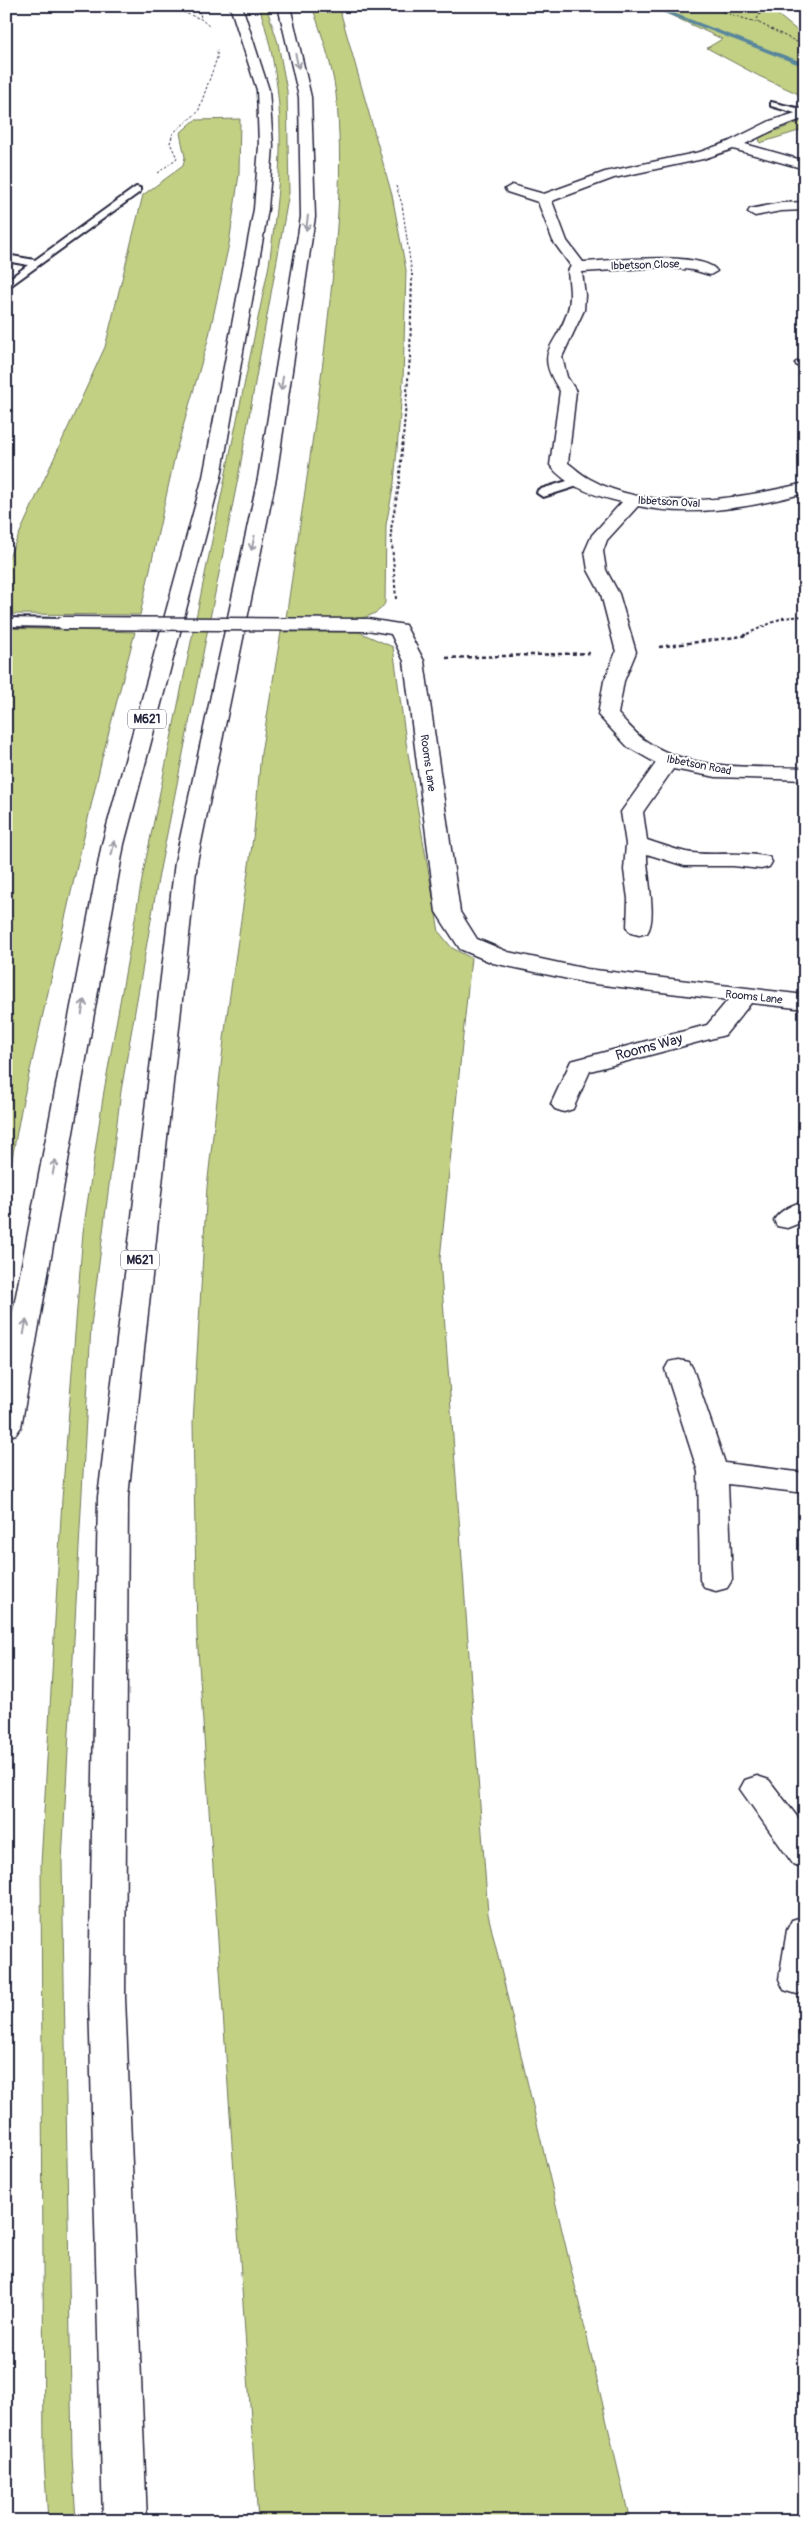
<svg xmlns="http://www.w3.org/2000/svg" width="811" height="2527" font-family="Pangolin,sans-serif">
  <style>
    .green { fill: #c2d084; stroke: #727960 }
    .lines { fill: none; stroke-linecap: round; stroke-linejoin: round }
    .stream { fill: #58869c; fill-rule: evenodd }
    .service-casing { stroke: #22223b; stroke-width: 4 }
    .minor-casing { stroke: #22223b; stroke-width: 3 }
    .motorway-casing { stroke: #22223b; stroke-width: 3 }
    .path-far2 { stroke: #22223b; stroke-width: 1; stroke-dasharray: 2.5 2; stroke-linecap: butt }
    .path-far1 { stroke: #22223b; stroke-width: 2; stroke-dasharray: 3 2.5; stroke-linecap: butt }
    .path { stroke: #22223b; stroke-width: 2.5; stroke-dasharray: 4 3; stroke-linecap: butt }
    .service { fill: #fff; fill-rule: evenodd }
    .minor { fill: #fff; fill-rule: evenodd }
    .motorway { fill: #fff; fill-rule: evenodd }
    .service-bridge-casing { stroke: #22223b; stroke-width: 15; stroke-linecap: butt }
    .service-bridge { stroke: #fff; stroke-width: 12 }
    .oneway { stroke: #9c9ca7 }
    .labels { text-anchor: middle; dominant-baseline: central; stroke-width: 4; stroke-linejoin: round; paint-order: stroke }
    .far-street-label { font-size: 11px; fill: #22223b; stroke: #fff }
    .shield { fill: #fff; stroke: #646476; stroke-width: 1 }
    .shield-label { font-size: 12px; font-weight: bold; fill: #22223b }
    .street-label { font-size: 14px; fill: #22223b; stroke: #fff }
  </style>
  <rect width="100%" height="100%" fill="#fff"/>
  <filter id="ink" filterUnits="userSpaceOnUse"><feTurbulence type="fractalNoise" baseFrequency=".02" numOctaves="2"/><feDisplacementMap in="SourceGraphic" scale="10" xChannelSelector="R" yChannelSelector="G"/><feConvolveMatrix kernelMatrix="1 2 1 2 8 2 1 2 1" color-interpolation-filters="sRGB"/></filter>
  <g filter="url(#ink)">
    <path class="green" d="M 259,6 L 266,6 L 278,43 L 287,91 L 289,193 L 238,478 L 159,874 L 121,1091 L 91,1326 L 62,1861 L 72,2456 L 76,2521 L 48,2521 L 44,2460 L 41,1864 L 62,1499 L 83,1232 L 104,1091 L 143,874 L 269,265 C 282,170 289,99 259,6 Z
      M 312,6 L 341,6 L 339,7 L 392,195 L 406,270 L 403,381 L 394,483 L 386,525 L 385,603 C 372,629 312,618 286,618 C 301,515 318,413 329,310 C 337,238 344,166 336,94 C 332,64 322,35 312,6 Z
      M 651,6 L 783,6 L 772,10 L 805,37 L 805,97 L 759,76 L 707,48 L 722,39 Z
      M 240,119 L 239,174 L 229,244 L 208,340 L 176,451 L 140,615 L 6,614 L 6,563 L 105,347 L 143,195 L 183,166 L 185,157 L 180,133 L 195,120 Z
      M 805,120 L 805,129 L 760,143 L 759,137 Z
      M 6,628 L 135,632 L 102,758 L 22,1105 L 6,1191 Z
      M 281,632 L 359,632 L 393,647 L 406,742 L 439,932 L 452,948 L 471,958 L 440,1259 L 488,1914 L 630,2521 L 258,2521 L 197,1635 L 193,1423 L 207,1187 L 226,1022 L 254,831 L 261,753 Z"/>
    <g class="lines">
      <path class="stream" d="M 646,6 L 655,6 L 805,63 L 805,67 Z"/>
      <g class="service-casing">
        <path id="service" d="M 771,102 L 805,110 L 805,116 L 771,106 Z
          M 136,187 L 140,188 L 140,192 L 6,289 L 6,281 L 28,265 L 6,261 L 6,255 L 35,260 Z
          M 580,477 L 586,481 L 584,484 L 543,497 L 537,493 L 538,490 Z
          M 6,618 L 63,619 L 70,623 L 63,627 L 6,626 Z"/>
      </g>
      <g class="minor-casing">
        <path id="minor" d="M 805,110 L 805,118 L 780,127 L 745,144 L 805,161 L 805,169 L 733,149 L 703,159 L 614,178 L 552,201 L 567,241 L 583,262 C 608,261 702,250 717,271 L 710,275 L 693,270 L 663,267 L 582,272 L 585,295 L 584,310 L 562,357 L 567,377 L 576,391 L 568,463 C 575,468 582,475 590,479 C 654,514 738,499 805,483 L 805,493 C 752,507 692,518 638,506 L 607,540 L 603,551 L 606,570 L 619,594 L 636,652 L 624,681 L 618,714 C 626,722 634,732 643,739 C 689,772 751,766 805,768 L 805,780 L 716,777 L 673,769 L 643,812 L 647,840 C 660,844 673,849 686,852 C 711,857 740,850 769,857 L 772,862 L 769,867 L 761,869 L 733,866 L 685,866 L 647,854 C 646,874 658,918 647,933 L 639,935 L 631,933 L 627,928 L 628,899 L 624,870 L 626,844 L 621,812 L 656,763 L 628,747 L 598,715 L 604,681 L 616,652 L 601,594 L 588,570 L 585,551 L 592,535 L 622,502 C 598,497 565,486 550,465 L 560,391 C 532,349 557,348 568,310 C 572,297 569,284 568,271 L 571,266 L 553,241 L 538,202 L 507,192 L 505,189 L 512,185 L 544,194 L 605,172 L 700,152 L 728,142 L 770,121 Z
          M 805,202 L 805,210 L 781,211 L 755,216 L 748,212 L 750,209 L 781,203 Z
          M 805,357 L 805,367 L 797,366 L 795,363 Z
          M 368,619 L 405,625 L 424,661 L 460,912 L 477,939 L 508,952 L 587,969 L 805,995 L 805,1009 L 751,1003 L 725,1035 L 590,1071 L 573,1109 L 564,1112 L 555,1109 L 551,1104 L 571,1061 L 707,1025 L 728,1000 L 587,983 L 493,963 L 460,949 L 436,912 L 404,661 L 391,634 L 361,629 L 358,625 L 361,621 Z
          M 805,1201 L 805,1221 L 787,1228 L 777,1226 L 774,1220 C 780,1210 793,1204 805,1201 Z
          M 679,1360 L 689,1362 L 693,1369 L 725,1463 L 805,1473 L 805,1493 L 728,1484 L 732,1580 L 727,1588 L 716,1591 L 705,1588 L 700,1580 L 698,1472 L 665,1369 L 669,1362 Z
          M 757,1776 L 769,1780 L 805,1827 L 805,1868 L 793,1864 L 740,1789 L 745,1780 Z
          M 805,1916 L 805,1991 L 797,1994 L 784,1990 L 779,1979 L 787,1930 L 792,1920 Z"/>
      </g>
      <g class="motorway-casing">
        <path id="motorway" d="M 230,6 L 242,6 L 269,90 L 273,146 L 268,209 L 221,477 L 124,844 L 21,1427 L 16,1434 L 6,1437 L 6,1348 L 102,844 L 203,477 L 254,209 L 259,146 L 257,90 Z
          M 278,6 L 290,6 L 311,97 L 315,217 L 276,478 L 197,862 L 128,1497 L 125,1998 L 147,2521 L 103,2521 L 89,1998 L 98,1497 L 175,862 L 258,478 L 301,217 L 299,97 Z"/>
      </g>
      <path class="path-far2" d="M 166,6 L 201,19 L 210,27
        M 185,6 L 200,13 L 201,18
        M 639,6 L 641,6
        M 703,6 L 759,23 L 805,46
        M 724,12 L 761,6
        M 759,23 L 757,19 L 761,12 L 774,6
        M 158,173 L 177,158 L 170,143 L 173,133 L 198,112 L 217,58 L 217,50
        M 396,186 L 402,204 L 412,275"/>
      <path class="path-far1" d="M 396,599 L 391,529 L 399,485 L 410,357 L 412,274
        M 747,634 L 782,618 L 805,616"/>
      <path class="path" d="M 659,647 L 743,636 L 749,633
        M 446,658 L 590,653"/>
      <use href="#service" class="service"/>
      <use href="#minor" class="minor"/>
      <use href="#motorway" class="motorway"/>
      <g class="service-bridge-casing">
        <path id="service-bridge" d="M 63,623 L 368,625"/>
      </g>
      <use href="#service-bridge" class="service-bridge"/>
    </g>
    <defs><path id="oneway-shaft" d="M-6 0H5M1.5-3L5.5 0L1.5 3" fill="none" stroke-width="1.6" stroke-linecap="round" stroke-linejoin="round" transform="scale(1.25)"/></defs>
    <g class="oneway">
      <use href="#oneway-shaft" transform="translate(297 61) rotate(78)"/>
      <use href="#oneway-shaft" transform="translate(307 223) rotate(97)"/>
      <use href="#oneway-shaft" transform="translate(282 383) rotate(99)"/>
      <use href="#oneway-shaft" transform="translate(253 543) rotate(102)"/>
      <use href="#oneway-shaft" transform="translate(113 848) rotate(-78)"/>
      <use href="#oneway-shaft" transform="translate(83 1007) rotate(-80)"/>
      <use href="#oneway-shaft" transform="translate(54 1167) rotate(-80)"/>
      <use href="#oneway-shaft" transform="translate(25 1327) rotate(-80)"/>
    </g>
  </g>
  <g class="labels">
    <g class="far-street-label">
      <text transform="translate(645 265) rotate(-2)">Ibbetson Close</text>
      <text transform="translate(669 502) rotate(3)">Ibbetson Oval</text>
      <text transform="translate(428 763) rotate(82)">Rooms Lane</text>
      <text transform="translate(699 765) rotate(11)">Ibbetson Road</text>
      <text transform="translate(754 997) rotate(6)">Rooms Lane</text>
    </g>
    <g class="shield">
      <rect x="128" y="709.5" width="38" height="19" rx="4"/>
      <rect x="121" y="1250.5" width="38" height="19" rx="4"/>
    </g>
    <g class="shield-label">
      <text x="147" y="719">M621</text>
      <text x="140" y="1260">M621</text>
    </g>
    <g class="street-label">
      <text transform="translate(649 1047) rotate(-15)">Rooms Way</text>
    </g>
  </g>
  <rect width="811" height="2527" fill="none" stroke="#fff" stroke-width="25"/>
  <rect x="12" y="12" width="786" height="2502" fill="none" stroke="#22223b" stroke-width="2" filter="url(#ink)"/>
</svg>
